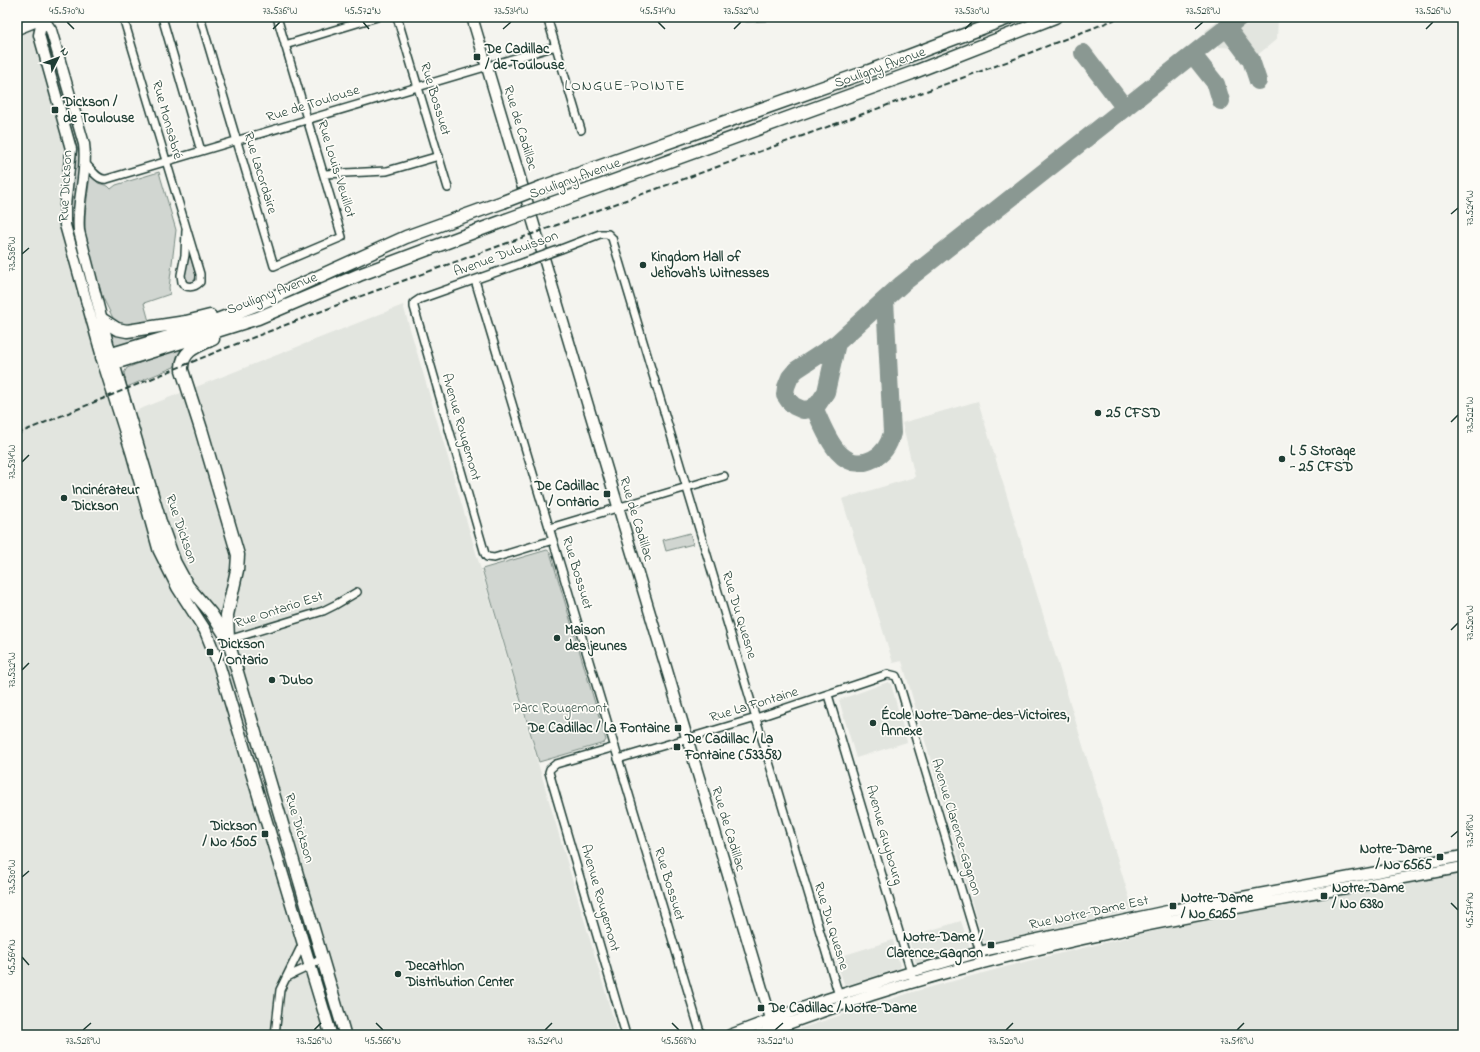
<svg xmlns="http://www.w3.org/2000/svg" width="1480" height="1052" font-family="'Indie Flower',sans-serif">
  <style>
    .built { fill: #e2e5df }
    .green { fill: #d1d6d1; stroke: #788a82 }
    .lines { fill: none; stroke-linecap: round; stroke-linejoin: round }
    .taxiway { stroke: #8a9892; stroke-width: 18 }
    .street-casing { stroke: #1f3d34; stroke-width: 10 }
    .secondary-casing { stroke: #1f3d34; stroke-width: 13 }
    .primary-casing { stroke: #1f3d34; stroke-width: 14 }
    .highway-casing { stroke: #1f3d34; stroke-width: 15 }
    .street { stroke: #fdfcf7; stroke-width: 7 }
    .secondary { stroke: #fdfcf7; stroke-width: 10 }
    .primary { stroke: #fdfcf7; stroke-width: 11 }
    .highway { stroke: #fdfcf7; stroke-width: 12 }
    .rail { stroke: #1f3d34; stroke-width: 2; stroke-dasharray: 6 3; stroke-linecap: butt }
    .street-bridge-casing { stroke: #1f3d34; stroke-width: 10; stroke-linecap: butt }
    .highway-bridge-casing { stroke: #1f3d34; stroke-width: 15; stroke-linecap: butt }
    .street-bridge { stroke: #fdfcf7; stroke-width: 7 }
    .highway-bridge { stroke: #fdfcf7; stroke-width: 12 }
    .ticks { fill: none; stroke: #1f3d34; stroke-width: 1.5 }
    .poi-dot { fill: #1f3d34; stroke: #fdfcf7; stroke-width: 1.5 }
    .labels { text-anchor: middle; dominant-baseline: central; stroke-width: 3.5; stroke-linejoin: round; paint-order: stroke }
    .poi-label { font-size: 14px; font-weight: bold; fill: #1f3d34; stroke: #fdfcf7; text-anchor: start }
    .street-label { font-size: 14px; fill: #1f3d34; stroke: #fdfcf7 }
    .park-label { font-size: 14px; fill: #435c53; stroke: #fdfcf7 }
    .neighbourhood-label { font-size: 15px; letter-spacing: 1px; fill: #1f3d34; stroke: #fdfcf7 }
    .neatline { fill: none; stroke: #1f3d34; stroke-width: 1.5 }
    .ticks-label { font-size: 10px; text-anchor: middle; fill: #1f3d34 }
  </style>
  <rect width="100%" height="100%" fill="#f4f4ef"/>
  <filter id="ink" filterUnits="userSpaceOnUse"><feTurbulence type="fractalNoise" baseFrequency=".025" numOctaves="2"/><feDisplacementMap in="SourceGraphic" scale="8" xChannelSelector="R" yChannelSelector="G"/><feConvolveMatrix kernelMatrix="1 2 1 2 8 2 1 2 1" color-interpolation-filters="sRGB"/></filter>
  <g filter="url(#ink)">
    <path class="built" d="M 1223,17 L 1278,17 L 1277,39 L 1249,62 L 1236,48 L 1219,47 L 1205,31 Z
      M 43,18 L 39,35 L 69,139 L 65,206 L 120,417 L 403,305 L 618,1035 L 17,1035 L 17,29 Z
      M 978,401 L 1133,910 L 990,943 L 983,941 L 902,661 L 893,663 L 842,499 L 915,477 L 902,423 Z
      M 888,682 L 891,684 L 907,742 L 856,758 L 839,700 Z
      M 1463,869 L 1463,1035 L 780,1035 L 916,991 L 1028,961 L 1260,906 Z
      M 961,921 L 969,945 L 969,948 L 919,964 L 916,963 L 908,937 Z
      M 893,940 L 900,966 L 900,968 L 845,986 L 835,958 Z"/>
    <path class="green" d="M 723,17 L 767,17 L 767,21 L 747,22 Z
      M 54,68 L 56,68 L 79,148 L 80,169 L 73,219 L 73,232 L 72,232 L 70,209 L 77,149 Z
      M 159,172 L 176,230 L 169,288 L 170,294 L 144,303 L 150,325 L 127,328 L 114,320 L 102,296 L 87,247 L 85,233 L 85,215 L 90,176 L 91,175 L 98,183 L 108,186 L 111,189 L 116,185 Z
      M 190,255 L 196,276 L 194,281 L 189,283 L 186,281 L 184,277 L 188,256 Z
      M 172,328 L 173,332 L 115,347 L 109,329 Z
      M 183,346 L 185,349 L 174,367 L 127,387 L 124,373 L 127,368 Z
      M 690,533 L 693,544 L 666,551 L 663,540 Z
      M 547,550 L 550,552 L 606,740 L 604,743 L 539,762 L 482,569 Z"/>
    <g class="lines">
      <path class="taxiway" d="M 1227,28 L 1251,60 L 1258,81
        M 1083,53 L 1125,108
        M 1193,55 L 1216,84 L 1221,101
        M 837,343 L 826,392 L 818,404 L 810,409 L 803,410 L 794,406 L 789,401 L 785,395 L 786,387 L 790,377 L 796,370 L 837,343 L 902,284 L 1240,17
        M 814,407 C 824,429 839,476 873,459 C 884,454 889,445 892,433 L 885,300"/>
      <g class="street-casing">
        <path id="street" d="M 123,17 L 200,274 L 200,282 C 195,287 190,288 184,285 L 182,282 L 181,275 L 185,255 L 186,230
          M 162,17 L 201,151
          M 200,17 L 274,266 L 342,237 L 277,17
          M 397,17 L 448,188
          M 547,17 L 581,130
          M 285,45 L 377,17
          M 85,163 C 91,169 98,181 107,179 L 556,46
          M 324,174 L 387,171 L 439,156
          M 561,249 L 600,234 L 608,234 L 612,238 L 840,999
          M 525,262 L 420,299 L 414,303 L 414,307 L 485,554 L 487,557 L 494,558 L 553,540
          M 475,280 L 701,1035
          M 550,528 L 724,476
          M 228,640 L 323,611 L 335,605 L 357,592
          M 828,695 L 914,982
          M 615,747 L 556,764 L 550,769 L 549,772 L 626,1035
          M 618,759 L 756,718 L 888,674 L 896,676 L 899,683 L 983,962
          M 286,978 C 298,970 312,968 322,957
          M 275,1035 L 280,990 L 303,943"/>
      </g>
      <g class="secondary-casing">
        <path id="secondary" d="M 43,17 L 39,35 L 71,149 L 65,206 L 65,225 L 102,357
          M 472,17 L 774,1029
          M 43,18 L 51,30 L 84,144 C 88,173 76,202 79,231 L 111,355
          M 17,29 L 47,17
          M 730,1035 L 821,1001 L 911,972 L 987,950 L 1172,910 L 1463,856
          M 759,1035 C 796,1020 834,1008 872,995 C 1065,933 1265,904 1463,867"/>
      </g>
      <g class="primary-casing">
        <path id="primary" d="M 111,355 L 160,520 L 175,562 L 188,586 L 211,613 L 228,640 L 345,1035
          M 102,358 L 132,453 L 159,550 L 178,588 L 205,630 L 219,665 L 331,1035"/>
      </g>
      <g class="highway-casing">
        <path id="highway" d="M 542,187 L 869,71 L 1011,17
          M 553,203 L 912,73 L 1055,17
          M 103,320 L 117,329 L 127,331 L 186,322 L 210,316
          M 213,339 C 197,346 181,351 182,370 L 201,429 L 238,555 L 237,570 L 227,615 L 228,640
          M 102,357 L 188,331 L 256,305 L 406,237 L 503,202
          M 105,366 L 258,318 L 359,275 L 506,220"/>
      </g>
      <use href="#street" class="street"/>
      <use href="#secondary" class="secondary"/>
      <use href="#primary" class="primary"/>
      <use href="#highway" class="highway"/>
      <path class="rail" d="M 17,434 L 226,348 L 353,299 L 1009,61 L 1121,17"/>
      <g class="street-bridge-casing">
        <path id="street-bridge" d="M 525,262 L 561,249"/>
      </g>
      <g class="highway-bridge-casing">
        <path id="highway-bridge" d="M 503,202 L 542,187
          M 506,220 L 553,203"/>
      </g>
      <use href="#street-bridge" class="street-bridge"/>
      <use href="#highway-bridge" class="highway-bridge"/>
    </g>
  </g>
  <path class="ticks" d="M 67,22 L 74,29M 363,22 L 369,29M 658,22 L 665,29M 273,29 L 280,22M 503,29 L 511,22M 734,29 L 741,22M 965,29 L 972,22M 1195,29 L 1203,22M 1426,29 L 1433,22M 1451,214 L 1458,208M 22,254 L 29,248M 1451,422 L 1458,415M 22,462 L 29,455M 1451,630 L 1458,623M 22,670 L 29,663M 1451,837 L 1458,831M 22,877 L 29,871M 1451,903 L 1458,910M 22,957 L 29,965M 376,1023 L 383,1030M 672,1023 L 679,1030M 83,1030 L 91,1023M 314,1030 L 321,1023M 545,1030 L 552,1023M 775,1030 L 783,1023M 1006,1030 L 1013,1023M 1237,1030 L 1244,1023"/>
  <g class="poi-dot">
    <rect x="473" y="53" width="8" height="8" rx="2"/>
    <rect x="51" y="106" width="8" height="8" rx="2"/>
    <circle cx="643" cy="265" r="4"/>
    <circle cx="1098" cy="413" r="4"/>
    <circle cx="1282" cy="459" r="4"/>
    <rect x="603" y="490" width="8" height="8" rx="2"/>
    <circle cx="64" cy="498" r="4"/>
    <circle cx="557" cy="638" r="4"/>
    <rect x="206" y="648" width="8" height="8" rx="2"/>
    <circle cx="272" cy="680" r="4"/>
    <circle cx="873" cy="723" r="4"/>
    <rect x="674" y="724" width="8" height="8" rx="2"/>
    <rect x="673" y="743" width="8" height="8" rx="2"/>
    <rect x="261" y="830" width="8" height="8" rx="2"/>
    <rect x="1436" y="853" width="8" height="8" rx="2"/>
    <rect x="1320" y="892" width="8" height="8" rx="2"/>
    <rect x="1169" y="902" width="8" height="8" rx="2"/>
    <rect x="987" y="941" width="8" height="8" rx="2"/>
    <circle cx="398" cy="974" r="4"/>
    <rect x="757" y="1004" width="8" height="8" rx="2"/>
  </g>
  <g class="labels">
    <g class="poi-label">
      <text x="485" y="49">De Cadillac<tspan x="485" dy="16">/ de Toulouse</tspan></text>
      <text x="63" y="102">Dickson /<tspan x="63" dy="16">de Toulouse</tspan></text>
      <text x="651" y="257">Kingdom Hall of<tspan x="651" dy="16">Jehovah's Witnesses</tspan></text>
      <text x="1106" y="413">25 CFSD</text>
      <text x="1290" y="451">L 5 Storage<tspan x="1290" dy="16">- 25 CFSD</tspan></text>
      <text x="599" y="486" text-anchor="end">De Cadillac<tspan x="599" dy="16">/ Ontario</tspan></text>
      <text x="72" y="490">Incinérateur<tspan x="72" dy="16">Dickson</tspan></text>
      <text x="565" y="630">Maison<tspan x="565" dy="16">des jeunes</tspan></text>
      <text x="218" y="644">Dickson<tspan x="218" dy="16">/ Ontario</tspan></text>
      <text x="280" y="680">Dubo</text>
      <text x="881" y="715">École Notre-Dame-des-Victoires,<tspan x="881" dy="16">Annexe</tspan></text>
      <text x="670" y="728" text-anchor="end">De Cadillac / La Fontaine</text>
      <text x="685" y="739">De Cadillac / La<tspan x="685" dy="16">Fontaine (53358)</tspan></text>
      <text x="257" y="826" text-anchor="end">Dickson<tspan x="257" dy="16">/ No 1505</tspan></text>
      <text x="1432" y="849" text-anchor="end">Notre-Dame<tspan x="1432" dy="16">/ No 6565</tspan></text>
      <text x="1332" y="888">Notre-Dame<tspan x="1332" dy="16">/ No 6380</tspan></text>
      <text x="1181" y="898">Notre-Dame<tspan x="1181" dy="16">/ No 6265</tspan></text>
      <text x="983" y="937" text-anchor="end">Notre-Dame /<tspan x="983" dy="16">Clarence-Gagnon</tspan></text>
      <text x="406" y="966">Decathlon<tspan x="406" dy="16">Distribution Center</tspan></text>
      <text x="769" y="1008">De Cadillac / Notre-Dame</text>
    </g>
    <g class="street-label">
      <text transform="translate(880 68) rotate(-20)">Souligny Avenue</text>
      <text transform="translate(435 99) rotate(73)">Rue Bossuet</text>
      <text transform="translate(313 104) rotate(-17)">Rue de Toulouse</text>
      <text transform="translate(167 120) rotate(74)">Rue Monsabré</text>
      <text transform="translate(520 128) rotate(73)">Rue de Cadillac</text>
      <text transform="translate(336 169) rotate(73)">Rue Louis-Veuillot</text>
      <text transform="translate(260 173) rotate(73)">Rue Lacordaire</text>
      <text transform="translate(575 179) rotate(-20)">Souligny Avenue</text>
      <text transform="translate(66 186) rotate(-87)">Rue Dickson</text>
      <text transform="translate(506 254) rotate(-20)">Avenue Dubuisson</text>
      <text transform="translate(272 294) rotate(-21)">Souligny Avenue</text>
      <text transform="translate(461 427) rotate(74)">Avenue Rougemont</text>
      <text transform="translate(636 519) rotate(73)">Rue de Cadillac</text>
      <text transform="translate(181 529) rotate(71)">Rue Dickson</text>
      <text transform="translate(577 573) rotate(73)">Rue Bossuet</text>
      <text transform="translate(279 610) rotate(-18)">Rue Ontario Est</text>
      <text transform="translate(739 615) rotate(73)">Rue Du Quesne</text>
      <text transform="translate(754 705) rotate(-17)">Rue La Fontaine</text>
      <text transform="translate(956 827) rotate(73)">Avenue Clarence-Gagnon</text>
      <text transform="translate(299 828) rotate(73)">Rue Dickson</text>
      <text transform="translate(728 829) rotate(73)">Rue de Cadillac</text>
      <text transform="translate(884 835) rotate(74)">Avenue Guybourg</text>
      <text transform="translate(669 884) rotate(73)">Rue Bossuet</text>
      <text transform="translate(600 898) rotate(74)">Avenue Rougemont</text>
      <text transform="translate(1089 913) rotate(-12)">Rue Notre-Dame Est</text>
      <text transform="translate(831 926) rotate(73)">Rue Du Quesne</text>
    </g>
    <g class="park-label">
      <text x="560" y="708">Parc Rougemont</text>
    </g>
    <g class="neighbourhood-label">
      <text x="625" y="86">LONGUE-POINTE</text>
    </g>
  </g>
  <rect width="1480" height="1052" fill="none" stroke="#fdfcf7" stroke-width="44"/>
  <g transform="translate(58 58) rotate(48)" stroke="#fdfcf7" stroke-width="3" paint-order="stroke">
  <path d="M0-3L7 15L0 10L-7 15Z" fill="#1f3d34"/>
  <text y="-6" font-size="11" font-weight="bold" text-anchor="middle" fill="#1f3d34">N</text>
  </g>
  <rect x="22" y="22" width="1436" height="1008" class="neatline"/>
  <g class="ticks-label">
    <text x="67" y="14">45.570°N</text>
    <text x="280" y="14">73.536°W</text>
    <text x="363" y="14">45.572°N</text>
    <text x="511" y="14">73.534°W</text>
    <text x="658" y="14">45.574°N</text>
    <text x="741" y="14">73.532°W</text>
    <text x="972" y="14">73.530°W</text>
    <text x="1203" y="14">73.528°W</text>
    <text x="1433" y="14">73.526°W</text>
    <text transform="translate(1469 208) rotate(-90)" y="4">73.524°W</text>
    <text transform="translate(11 254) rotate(-90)" y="4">73.536°W</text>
    <text transform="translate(1469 415) rotate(-90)" y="4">73.522°W</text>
    <text transform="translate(11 462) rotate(-90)" y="4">73.534°W</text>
    <text transform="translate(1469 623) rotate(-90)" y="4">73.520°W</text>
    <text transform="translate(11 670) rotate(-90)" y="4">73.532°W</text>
    <text transform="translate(1469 831) rotate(-90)" y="4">73.518°W</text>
    <text transform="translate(11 877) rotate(-90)" y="4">73.530°W</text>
    <text transform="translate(1469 910) rotate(-90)" y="4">45.574°N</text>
    <text transform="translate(11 957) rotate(-90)" y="4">45.564°N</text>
    <text x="83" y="1044">73.528°W</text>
    <text x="314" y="1044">73.526°W</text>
    <text x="383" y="1044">45.566°N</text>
    <text x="545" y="1044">73.524°W</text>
    <text x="679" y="1044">45.568°N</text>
    <text x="775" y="1044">73.522°W</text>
    <text x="1006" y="1044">73.520°W</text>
    <text x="1237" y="1044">73.518°W</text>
  </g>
</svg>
